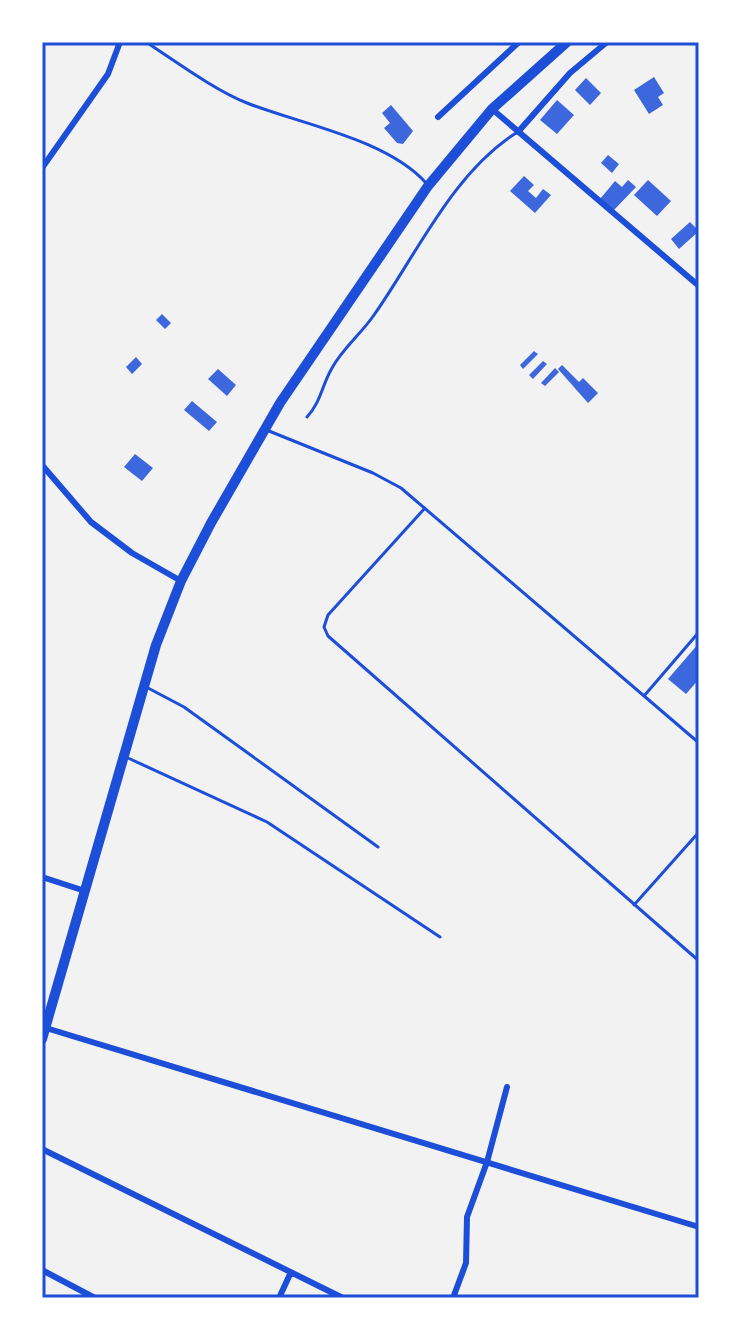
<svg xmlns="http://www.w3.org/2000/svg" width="741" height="1340" font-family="Georgia,serif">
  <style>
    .building { fill: #3d67dc }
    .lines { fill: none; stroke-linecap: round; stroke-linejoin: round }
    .service { stroke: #1d4ed8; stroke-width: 3 }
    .minor { stroke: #1d4ed8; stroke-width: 6 }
    .primary { stroke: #1d4ed8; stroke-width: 10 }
    .neatline { fill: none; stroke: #1d4ed8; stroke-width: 3 }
  </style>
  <rect width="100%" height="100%" fill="#f2f2f2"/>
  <path class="building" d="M 654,77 L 664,93 L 658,97 L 663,105 L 649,114 L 634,90 Z
    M 586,78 L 601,93 L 590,105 L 575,90 Z
    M 557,100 L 574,115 L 557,134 L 540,120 Z
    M 391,105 L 413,131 L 403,144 L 397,143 L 384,128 L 390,123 L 382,113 Z
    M 608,155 L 619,164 L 612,173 L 601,163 Z
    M 524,176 L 534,185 L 528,191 L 536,198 L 543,189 L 551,195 L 535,213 L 510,191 Z
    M 628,180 L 636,187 L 614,210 L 600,199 L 615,181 L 622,187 Z
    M 648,180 L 671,201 L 657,216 L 634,195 Z
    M 690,222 L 699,231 L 679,249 L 671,239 Z
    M 162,314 L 171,323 L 165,329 L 156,320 Z
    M 534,351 L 538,354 L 523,369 L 520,365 Z
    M 136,357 L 142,364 L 132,374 L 126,367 Z
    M 543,361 L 547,364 L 533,379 L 529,375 Z
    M 562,365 L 579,382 L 583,378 L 598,393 L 588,403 L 558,369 Z
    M 555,368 L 559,372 L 545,386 L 541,383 Z
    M 218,369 L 236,385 L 227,396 L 208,379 Z
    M 192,401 L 217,422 L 209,431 L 184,410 Z
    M 135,454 L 153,468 L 142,481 L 124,467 Z
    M 699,643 L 699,679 L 686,694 L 668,679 Z"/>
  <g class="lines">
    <path class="service" d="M 146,42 C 175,61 216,91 247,103 C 300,124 387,139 426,183
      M 307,417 C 321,402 322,385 332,368 C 343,348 361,334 374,315 C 417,254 452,174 516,133
      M 269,431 L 373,473 L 401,488 L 699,743
      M 425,508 L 328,615 L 324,627 L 328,636 L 699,961
      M 148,688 L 184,707 L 378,847
      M 644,696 L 699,632
      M 128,758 L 267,822 L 440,937
      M 634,905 L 699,832"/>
    <path class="minor" d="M 492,109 L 699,286
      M 438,117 L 519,42
      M 518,132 L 570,73 L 607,42
      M 42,168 L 108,74 L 120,42
      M 42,465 L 91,522 L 132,553 L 181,581
      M 42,877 L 85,891
      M 46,1028 L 699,1227
      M 42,1149 L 343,1298
      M 42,1270 L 95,1298
      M 279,1298 L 291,1272
      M 453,1298 L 466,1263 L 467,1217 L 487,1162 L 507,1087"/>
    <path class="primary" d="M 42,1039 L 156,645 L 181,581 L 211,523 L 280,403 L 428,186 L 492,109 L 567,42"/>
  </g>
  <rect width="741" height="1340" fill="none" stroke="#ffffff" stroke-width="88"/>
  <rect x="44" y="44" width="653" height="1252" class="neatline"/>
</svg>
